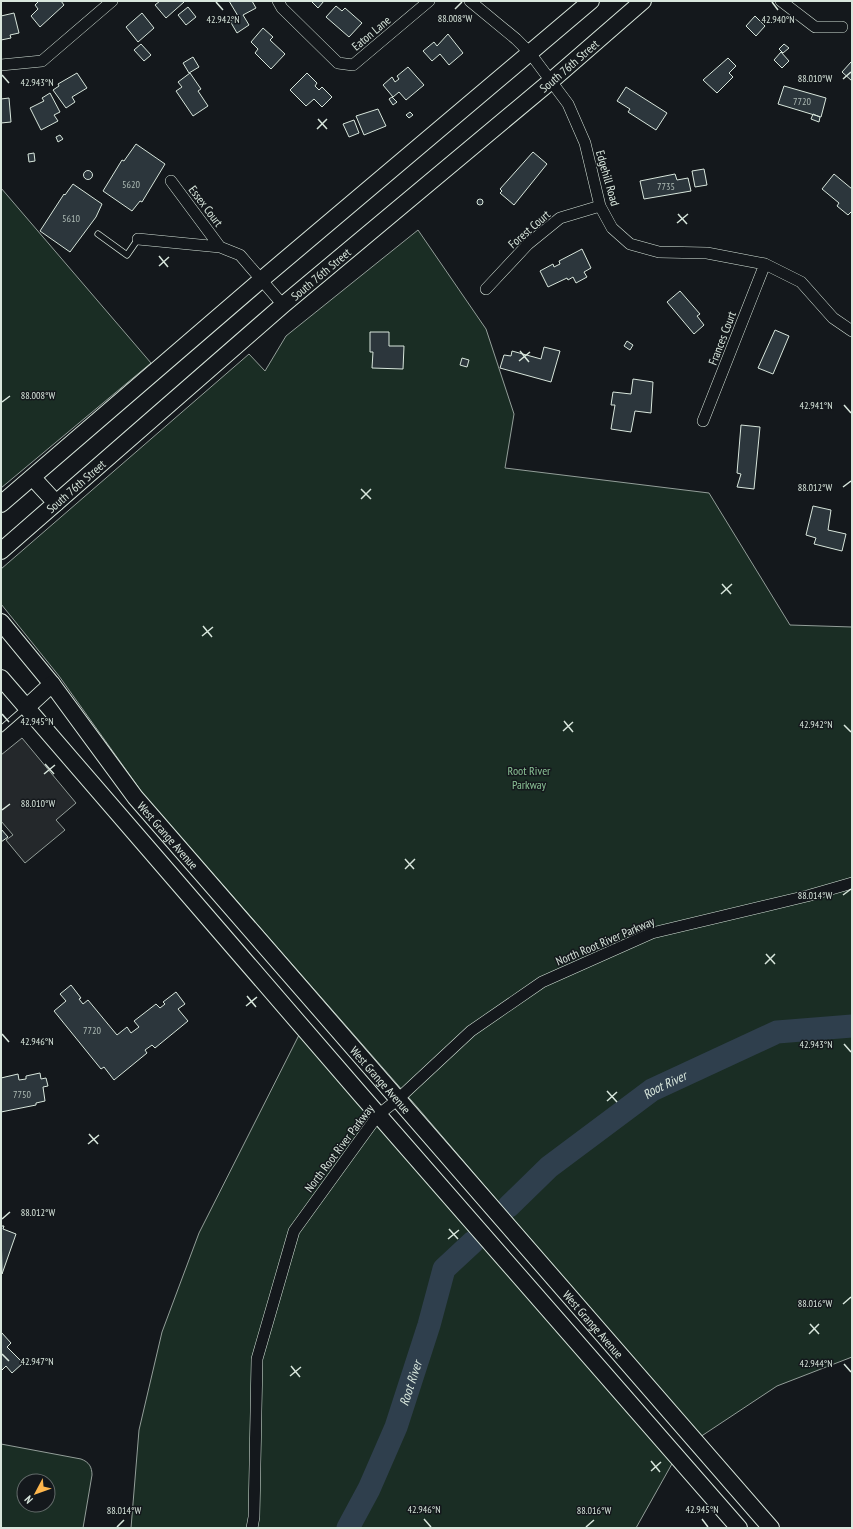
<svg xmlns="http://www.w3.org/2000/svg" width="853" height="1529" font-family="'PT Sans Narrow',sans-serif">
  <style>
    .green { fill: #1a2d24; stroke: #939e99; fill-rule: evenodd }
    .parking { fill: #24282b; stroke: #939e99 }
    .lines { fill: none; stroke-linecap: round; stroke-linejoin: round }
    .river { stroke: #2f3f4d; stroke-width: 23 }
    .building { fill: #2c363c; stroke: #d8e6dc }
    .lane-casing { stroke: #d8e6dc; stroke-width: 7 }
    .street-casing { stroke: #d8e6dc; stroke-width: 12 }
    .secondary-casing { stroke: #d8e6dc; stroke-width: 18 }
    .lane { stroke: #14181c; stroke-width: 5.5 }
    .street { stroke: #14181c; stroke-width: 11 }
    .secondary { stroke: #14181c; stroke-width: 16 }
    .ticks { fill: none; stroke: #d8e6dc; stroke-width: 1.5 }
    .labels { text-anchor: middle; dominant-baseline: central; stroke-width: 3; stroke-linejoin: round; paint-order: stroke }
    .number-label { font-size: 10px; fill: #adbab4 }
    .street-label { font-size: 12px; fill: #d8e6dc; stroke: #14181c }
    .park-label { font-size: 12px; fill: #8ac095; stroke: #14181c }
    .water-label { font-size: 13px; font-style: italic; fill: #d8e6dc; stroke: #14181c }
    .ticks-label { font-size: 10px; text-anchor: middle; fill: #d8e6dc; stroke: #14181c; stroke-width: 3; stroke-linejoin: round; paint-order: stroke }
  </style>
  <rect width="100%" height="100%" fill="#14181c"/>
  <path class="green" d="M 1,188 L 151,363 L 1,488 Z
    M 418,230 L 486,329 L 514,414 L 505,468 L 709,493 L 790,625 L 852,627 L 852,1357 L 777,1386 L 700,1437 L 418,1108 L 144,795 L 59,676 L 1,604 L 1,569 L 249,354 L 265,371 L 286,336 Z
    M 299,1035 L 673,1462 L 636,1528 L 131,1528 L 139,1430 L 162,1332 L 199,1233 Z
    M 1,1444 L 81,1459 C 89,1462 92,1467 92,1475 L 83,1528 L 1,1528 ZM 24,1481 L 48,1481 L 48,1505 L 24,1505 Z"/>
  <path class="parking" d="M 22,738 L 76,803 L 56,820 L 65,830 L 25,863 L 6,840 L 13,835 L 1,821 L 1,755 Z"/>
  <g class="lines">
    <g class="river">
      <path id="s1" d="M 509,1206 L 549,1167 L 652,1090 L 777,1032 L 852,1026"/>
      <path id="s2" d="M 348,1528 L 369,1489 L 396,1427 L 429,1325 L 444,1269 L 473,1242"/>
    </g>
  </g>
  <path class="building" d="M 39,1 L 61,1 L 64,5 L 40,27 L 31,16 L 38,9 L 35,5 Z
    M 160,1 L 183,1 L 184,2 L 166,18 L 155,5 Z
    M 229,1 L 252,1 L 256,8 L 243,15 L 249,25 L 237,33 L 230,21 L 238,16 Z
    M 311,1 L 324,1 L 318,8 Z
    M 336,6 L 342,11 L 345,8 L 362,23 L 349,37 L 326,17 Z
    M 188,7 L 196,17 L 186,25 L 178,15 Z
    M 14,13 L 19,33 L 10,35 L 11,38 L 1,40 L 1,16 Z
    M 142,13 L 154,28 L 138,42 L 126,27 Z
    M 755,16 L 765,26 L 756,36 L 746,26 Z
    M 263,28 L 273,37 L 270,40 L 285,54 L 271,69 L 255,53 L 258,49 L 251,42 Z
    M 448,34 L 463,53 L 449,65 L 440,54 L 432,61 L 423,51 L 434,42 L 437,46 Z
    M 141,44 L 151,55 L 144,61 L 134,50 Z
    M 784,44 L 789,48 L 783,53 L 779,49 Z
    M 781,52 L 789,61 L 782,68 L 774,60 Z
    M 193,57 L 199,67 L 189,73 L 183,63 Z
    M 728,58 L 736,66 L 729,73 L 733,77 L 717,93 L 703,80 Z
    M 851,62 L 852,63 L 852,81 L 842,72 Z
    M 408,67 L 424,85 L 406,100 L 399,92 L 393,97 L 383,85 L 392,77 L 395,82 L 399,79 L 397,76 Z
    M 77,73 L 87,88 L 72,97 L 75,102 L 66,108 L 53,90 L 59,86 L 58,84 Z
    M 190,73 L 201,89 L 198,91 L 208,106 L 193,116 L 176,91 L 182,87 L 178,82 Z
    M 307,73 L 317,83 L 315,86 L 319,90 L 322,87 L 332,97 L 322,107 L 314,99 L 306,106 L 290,90 Z
    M 784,86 L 826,98 L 821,117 L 778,104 Z
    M 626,87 L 667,113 L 656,130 L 628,112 L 630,109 L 617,101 Z
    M 50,93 L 60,112 L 54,115 L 58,121 L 41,130 L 30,108 L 44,101 L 42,98 Z
    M 392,97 L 397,102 L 393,105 L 389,99 Z
    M 9,98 L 11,122 L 1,123 L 1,99 Z
    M 378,109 L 386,126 L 364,135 L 356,116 Z
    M 410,112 L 413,115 L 409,118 L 406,115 Z
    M 813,114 L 820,117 L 819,122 L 811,119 Z
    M 354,120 L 359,133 L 349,137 L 343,124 Z
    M 60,135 L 63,139 L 58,142 L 56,137 Z
    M 136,144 L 165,164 L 142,202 L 140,201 L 132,211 L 103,191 L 122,160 L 124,161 Z
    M 533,152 L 547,164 L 514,205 L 500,193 L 502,191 L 500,189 Z
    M 34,153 L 35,161 L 29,162 L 28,154 Z
    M 704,169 L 707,185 L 695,187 L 692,171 Z
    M83.5 175a4.5 4.5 0 1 1 9 0a4.5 4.5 0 1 1-9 0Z
    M 675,174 L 677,180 L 688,178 L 691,191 L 644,199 L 640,181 Z
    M 834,174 L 852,189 L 852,211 L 848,215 L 837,206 L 839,203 L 822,189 Z
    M 73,184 L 102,204 L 96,217 L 70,252 L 40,231 L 64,194 L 65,195 Z
    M477 202a3 3 0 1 1 6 0a3 3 0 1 1-6 0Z
    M 582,249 L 591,268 L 584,272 L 587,277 L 576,283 L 573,277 L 568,280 L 567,278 L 548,287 L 540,271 L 553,264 L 554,267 L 560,264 L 559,261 Z
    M 680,291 L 700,314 L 697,316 L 704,325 L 694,334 L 667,302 Z
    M 775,330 L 789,336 L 773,374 L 758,368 Z
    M 370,332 L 389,332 L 389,346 L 404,346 L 403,369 L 372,368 L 373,352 L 370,352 Z
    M 627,341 L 633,345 L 630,350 L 624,346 Z
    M 544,347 L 560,351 L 551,382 L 500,368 L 504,355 L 511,356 L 512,351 L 541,359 Z
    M 462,358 L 469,360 L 467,367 L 460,365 Z
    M 633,379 L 653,382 L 651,413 L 635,411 L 631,432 L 611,429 L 615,405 L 611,405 L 613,392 L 631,394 Z
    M 741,425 L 760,427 L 754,489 L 737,487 L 741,474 L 737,473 Z
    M 813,506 L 831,510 L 828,530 L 846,534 L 842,551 L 814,544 L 816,538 L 806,535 Z
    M 1,829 L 8,837 L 1,842 Z
    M 71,985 L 81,998 L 79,999 L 83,1004 L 88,1000 L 117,1035 L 127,1027 L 131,1033 L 139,1027 L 134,1021 L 156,1004 L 160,1008 L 165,1004 L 163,1002 L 176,992 L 185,1004 L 178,1009 L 188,1021 L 155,1048 L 152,1045 L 145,1050 L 147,1053 L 114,1080 L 104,1067 L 101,1069 L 54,1011 L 66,1001 L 60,994 Z
    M 40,1073 L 41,1079 L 46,1078 L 48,1086 L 43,1087 L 45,1101 L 36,1103 L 36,1105 L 1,1112 L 1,1078 L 18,1074 L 19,1080 L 26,1079 L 26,1076 Z
    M 1,1226 L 4,1226 L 3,1229 L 16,1234 L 2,1274 Z
    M 1,1332 L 11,1343 L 7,1347 L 23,1363 L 12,1373 L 6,1366 L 1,1371 Z"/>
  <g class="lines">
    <g class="lane-casing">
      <path id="lane" d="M 98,234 L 127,255 L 138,239
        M 1,729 L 25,708"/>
    </g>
    <g class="street-casing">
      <path id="street" d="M 278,1 L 282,8 L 338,63 L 353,65 L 429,1
        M 470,1 L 516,39 L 530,53 L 568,104 L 585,143 L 600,206 L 612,228 L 630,244 L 659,252 L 707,253 L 765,264 L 801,282 L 833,318 L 852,331
        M 781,1 L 815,27 L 842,27
        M 1,65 L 42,61 L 112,1
        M 171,181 L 220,247 L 240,255 L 283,305
        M 138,239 L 220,247
        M 486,289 L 528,244 L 560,218 L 600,206
        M 703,421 L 765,264
        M 252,1528 L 254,1517 L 257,1359 L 294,1231 L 378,1115 L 397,1100 L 471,1031 L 542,982 L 652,933 L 807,896 L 852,883"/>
    </g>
    <g class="secondary-casing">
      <g id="secondary">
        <path d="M 33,478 L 56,503"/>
        <path d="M 1,504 L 261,280 L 591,1"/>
        <path id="s3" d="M 1,551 L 283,305 L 551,81 L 643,1"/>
        <path id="s4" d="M 1,622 L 52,684 L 135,797 L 771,1528"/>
        <path d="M 1,678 L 361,1095 L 739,1528"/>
        <path d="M 27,707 L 52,684"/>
      </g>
    </g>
    <use href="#lane" class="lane"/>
    <use href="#street" class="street"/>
    <use href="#secondary" class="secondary"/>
  </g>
  <path class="ticks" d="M 216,2 L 223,10M 772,2 L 778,10M 455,9 L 462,2M 2,75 L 9,83M 843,79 L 851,72M 318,119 L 327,129M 317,129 L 327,119M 678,214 L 687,224M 677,223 L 688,214M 159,256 L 168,267M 159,266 L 169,257M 520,351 L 529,362M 519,361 L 530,352M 2,402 L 10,396M 844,405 L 851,413M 843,487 L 851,481M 361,489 L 371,499M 361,499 L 371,489M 722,584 L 731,594M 721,594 L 732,584M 203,626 L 212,637M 202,636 L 213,627M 2,714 L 9,722M 564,721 L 573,732M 844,725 L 851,732M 563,731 L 573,722M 45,764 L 54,774M 44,774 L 55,765M 2,810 L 10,804M 405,859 L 414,869M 405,869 L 415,859M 843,895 L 851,889M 766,954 L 775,964M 765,964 L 775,954M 247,996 L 256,1007M 246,1006 L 257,997M 2,1034 L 9,1042M 844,1044 L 851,1052M 607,1091 L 617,1102M 607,1101 L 617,1092M 89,1134 L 98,1144M 88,1144 L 99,1135M 2,1219 L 10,1212M 449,1229 L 458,1239M 448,1239 L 459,1230M 843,1304 L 851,1297M 810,1324 L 819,1334M 809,1334 L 819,1324M 2,1354 L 9,1361M 844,1364 L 851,1372M 291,1366 L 300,1377M 290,1376 L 301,1367M 651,1461 L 660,1472M 651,1471 L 661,1462M 424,1519 L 431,1527M 702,1519 L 708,1527M 117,1527 L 124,1520M 586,1527 L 594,1520"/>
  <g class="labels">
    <g class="number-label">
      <text x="802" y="101">7720</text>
      <text x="131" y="184">5620</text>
      <text x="666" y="186">7735</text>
      <text x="71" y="218">5610</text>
      <text x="92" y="1030">7720</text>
      <text x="22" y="1094">7750</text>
    </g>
    <g class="street-label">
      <text transform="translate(371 33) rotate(-40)">Eaton Lane</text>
      <text stroke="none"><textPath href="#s3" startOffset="747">South 76th Street</textPath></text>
      <text transform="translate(608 178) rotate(74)">Edgehill Road</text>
      <text transform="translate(206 206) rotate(53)">Essex Court</text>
      <text transform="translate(529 229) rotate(-41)">Forest Court</text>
      <text stroke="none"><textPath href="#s3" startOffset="423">South 76th Street</textPath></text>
      <text transform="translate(722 338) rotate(-69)">Frances Court</text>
      <text stroke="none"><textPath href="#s3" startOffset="99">South 76th Street</textPath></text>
      <text stroke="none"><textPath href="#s4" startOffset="271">West Grange Avenue</textPath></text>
      <text transform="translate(605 941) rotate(-23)">North Root River Parkway</text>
      <text stroke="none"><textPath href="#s4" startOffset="595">West Grange Avenue</textPath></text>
      <text transform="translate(339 1148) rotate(-53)">North Root River Parkway</text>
      <text stroke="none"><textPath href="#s4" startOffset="919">West Grange Avenue</textPath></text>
    </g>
    <g class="park-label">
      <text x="529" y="770">Root River<tspan x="529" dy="14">Parkway</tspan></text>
    </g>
    <g class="water-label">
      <text stroke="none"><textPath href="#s1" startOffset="198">Root River</textPath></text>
      <text stroke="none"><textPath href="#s2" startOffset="158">Root River</textPath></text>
    </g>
  </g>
  <g class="ticks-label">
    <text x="455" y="22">88.008°W</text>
    <text x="223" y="23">42.942°N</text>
    <text x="778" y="23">42.940°N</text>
    <text x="815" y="82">88.010°W</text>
    <text x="37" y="86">42.943°N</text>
    <text x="38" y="399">88.008°W</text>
    <text x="816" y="409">42.941°N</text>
    <text x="815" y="491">88.012°W</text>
    <text x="37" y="725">42.945°N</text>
    <text x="816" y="728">42.942°N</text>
    <text x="38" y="807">88.010°W</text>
    <text x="815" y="899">88.014°W</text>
    <text x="37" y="1045">42.946°N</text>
    <text x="816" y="1048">42.943°N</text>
    <text x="38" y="1216">88.012°W</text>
    <text x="815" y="1307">88.016°W</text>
    <text x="37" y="1365">42.947°N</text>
    <text x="816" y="1367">42.944°N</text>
    <text x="424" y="1513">42.946°N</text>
    <text x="702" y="1513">42.945°N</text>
    <text x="124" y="1514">88.014°W</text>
    <text x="594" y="1514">88.016°W</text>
  </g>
  <rect width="853" height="1529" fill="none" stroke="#d8e6dc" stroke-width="4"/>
  <g transform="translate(36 1493) rotate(229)"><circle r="19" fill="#14181c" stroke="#626a69"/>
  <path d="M0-3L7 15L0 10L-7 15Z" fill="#ffb74d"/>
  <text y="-6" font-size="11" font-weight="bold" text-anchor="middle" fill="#d8e6dc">N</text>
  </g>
</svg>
